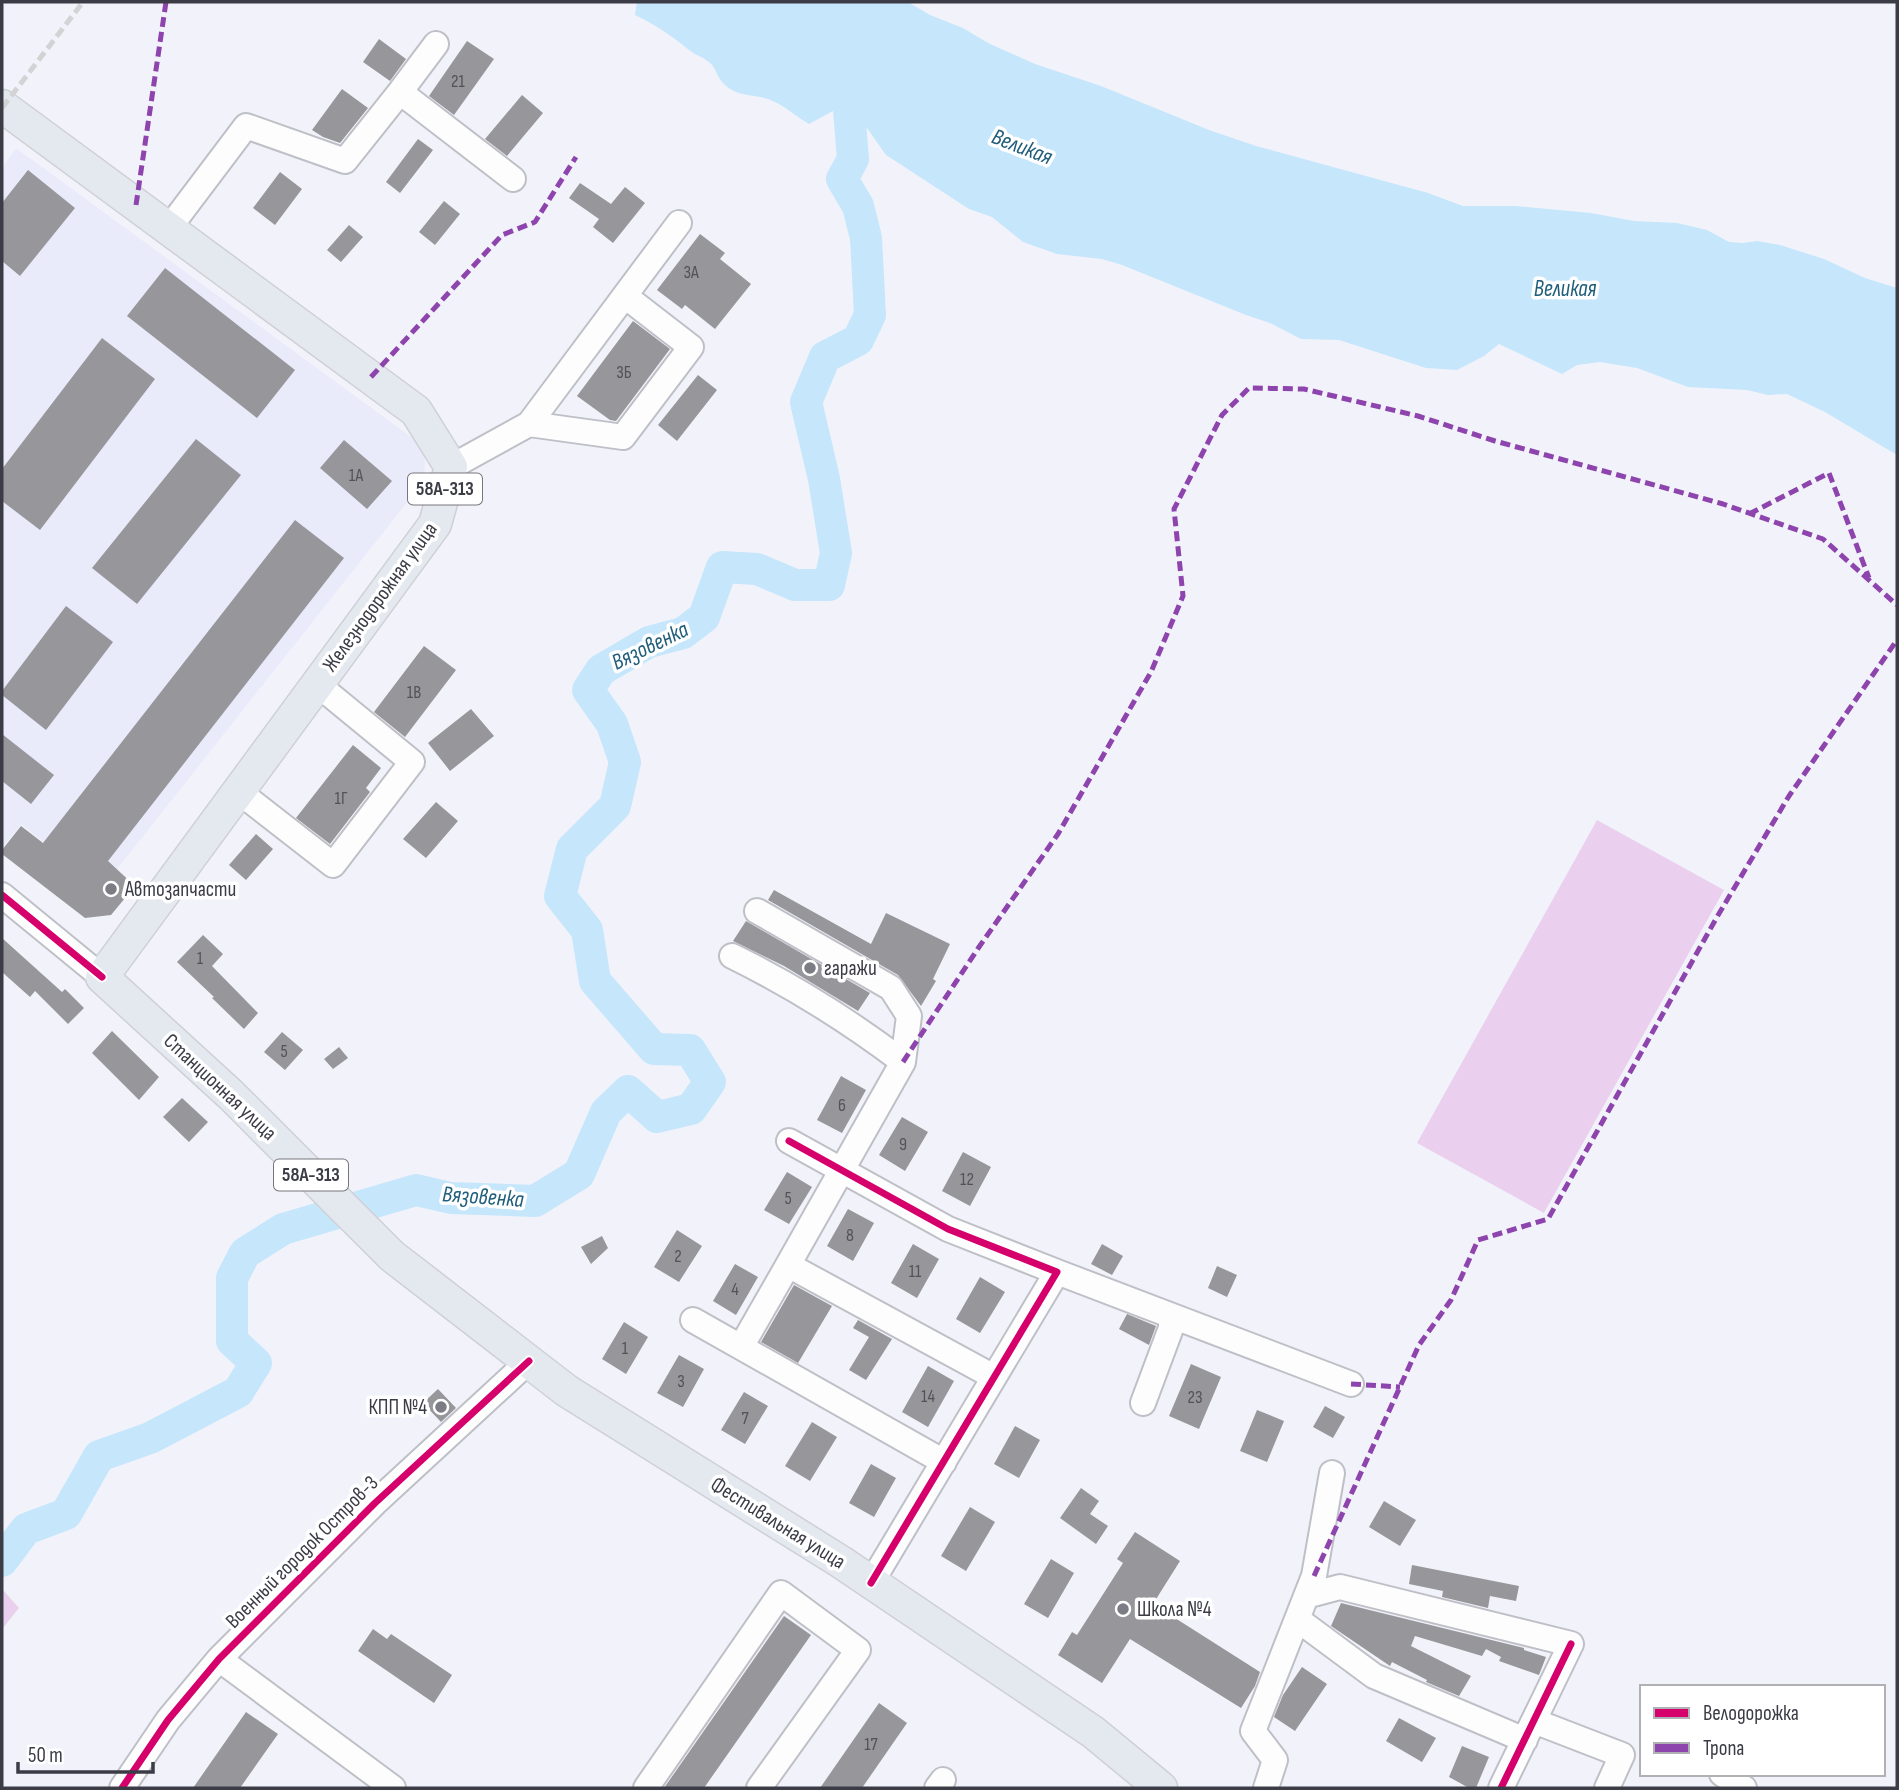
<svg xmlns="http://www.w3.org/2000/svg" width="1899" height="1790" font-family="'Sofia Sans Condensed',sans-serif">
  <style>
    .built { fill: #e9ebfb }
    .green { fill: #ebcfee }
    .water { fill: #c6e6fb }
    .lines { fill: none; stroke-linecap: round; stroke-linejoin: round }
    .river { stroke: #c6e6fb; stroke-width: 32 }
    .building { fill: #96969b }
    .minor-casing { stroke: #bfc0c7; stroke-width: 28 }
    .major-casing { stroke: #cfd0d5; stroke-width: 35 }
    .minor { stroke: #fdfdfe; stroke-width: 24 }
    .major { stroke: #e4e9f0; stroke-width: 32 }
    .rail { stroke: #d3d3d5; stroke-width: 5; stroke-dasharray: 10 5; stroke-linecap: butt }
    .quiet { stroke: #8e44ad; stroke-width: 5; stroke-dasharray: 10 5; stroke-linecap: butt }
    .cycleway-casing { stroke: #fff; stroke-width: 11 }
    .cycleway { stroke: #d6006c; stroke-width: 7 }
    .poi-dot { fill: #7b7c84; stroke: #fff; stroke-width: 2.5 }
    .labels { text-anchor: middle; dominant-baseline: central; stroke-width: 7; stroke-linejoin: round; paint-order: stroke }
    .number-label { font-size: 18px; fill: #52525a }
    .shield { fill: #fff; stroke: #76767d; stroke-width: 2 }
    .shield-label { font-size: 19px; font-weight: bold; fill: #3b3c45 }
    .street-label { font-size: 21px; fill: #3b3c45; stroke: #fff }
    .poi-label { font-size: 21px; fill: #3b3c45; stroke: #fff; text-anchor: start }
    .water-label { font-size: 23px; font-style: italic; fill: #215e7b; stroke: #fff }
  </style>
  <rect width="100%" height="100%" fill="#f2f3fa"/>
  <path class="built" d="M 16,148 L 414,439 L 423,449 L 425,463 L 424,481 L 118,868 L 100,887 L 21,824 L 2,848 L 2,168 Z"/>
  <path class="green" d="M 1597,820 L 1724,890 L 1544,1213 L 1417,1143 Z
    M 2,1589 L 19,1608 L 2,1629 Z"/>
  <path class="water" d="M 637,2 L 908,2 L 930,15 L 963,28 L 988,43 L 1035,64 L 1101,86 L 1209,130 L 1256,146 L 1428,193 L 1463,206 L 1516,206 L 1591,213 L 1634,221 L 1677,223 L 1707,230 L 1729,242 L 1743,243 L 1757,241 L 1780,245 L 1824,259 L 1865,278 L 1897,288 L 1897,455 L 1825,412 L 1787,394 L 1768,395 L 1747,390 L 1688,387 L 1637,368 L 1600,362 L 1577,365 L 1562,374 L 1499,344 L 1484,356 L 1457,370 L 1426,368 L 1339,340 L 1301,339 L 1270,323 L 1246,315 L 1122,265 L 1102,259 L 1057,254 L 1023,242 L 992,217 L 969,209 L 886,155 L 867,128 L 849,110 L 833,111 L 809,124 C 795,116 783,104 768,99 C 753,94 736,97 723,83 C 718,78 716,70 712,65 C 705,57 696,56 689,50 C 672,36 656,25 635,15 Z"/>
  <g class="lines">
    <path class="river" d="M 2,1561 L 26,1529 L 66,1514 L 99,1456 L 150,1438 L 238,1392 L 256,1363 L 232,1341 L 232,1278 L 245,1253 L 283,1229 L 416,1190 L 451,1198 L 535,1201 L 579,1174 L 606,1112 L 628,1091 L 657,1117 L 691,1109 L 710,1082 L 690,1050 L 654,1049 L 595,981 L 587,930 L 560,896 L 572,849 L 615,806 L 625,762 L 612,724 L 588,690 L 601,670 L 649,642 L 683,633 L 704,617 L 722,567 L 757,569 L 795,585 L 829,585 L 836,553 L 824,479 L 806,402 L 825,357 L 858,340 L 870,315 L 866,238 L 858,206 L 842,179 L 853,159 L 849,110 L 872,74"/>
  </g>
  <path class="building" d="M 379,39 L 406,59 L 390,81 L 363,62 Z
    M 467,41 L 494,59 L 454,115 L 429,96 Z
    M 342,89 L 368,108 L 340,143 L 323,137 L 312,130 Z
    M 522,95 L 543,113 L 507,156 L 485,139 Z
    M 418,139 L 433,150 L 400,193 L 386,182 Z
    M 28,170 L 75,208 L 20,276 L 2,261 L 2,203 Z
    M 280,172 L 302,189 L 275,225 L 253,208 Z
    M 580,183 L 611,204 L 625,187 L 645,203 L 613,243 L 593,227 L 599,219 L 569,198 Z
    M 444,201 L 460,214 L 435,245 L 419,232 Z
    M 349,225 L 363,237 L 341,262 L 327,250 Z
    M 700,234 L 725,253 L 720,259 L 751,284 L 715,329 L 685,305 L 682,309 L 657,290 Z
    M 165,268 L 295,370 L 257,418 L 127,316 Z
    M 633,321 L 670,349 L 616,421 L 610,420 L 577,396 Z
    M 102,338 L 155,379 L 40,530 L 2,501 L 2,469 Z
    M 698,375 L 717,390 L 677,441 L 658,425 Z
    M 196,439 L 241,475 L 137,604 L 92,568 Z
    M 344,440 L 392,481 L 367,509 L 320,468 Z
    M 295,520 L 344,558 L 108,861 L 135,886 L 111,915 L 85,918 L 2,854 L 2,850 L 21,826 L 43,843 Z
    M 66,606 L 113,642 L 46,730 L 2,695 L 2,691 Z
    M 424,646 L 456,670 L 405,737 L 374,712 Z
    M 471,709 L 494,736 L 450,771 L 428,743 Z
    M 2,734 L 54,775 L 31,804 L 2,781 Z
    M 353,745 L 381,768 L 366,788 L 370,792 L 330,844 L 296,818 Z
    M 436,802 L 458,821 L 426,858 L 403,839 Z
    M 256,834 L 273,849 L 246,880 L 229,865 Z
    M 774,890 L 871,944 L 886,913 L 950,944 L 933,979 L 936,981 L 921,1006 L 898,975 L 768,900 Z
    M 746,921 L 870,993 L 858,1011 L 784,966 L 733,941 Z
    M 203,935 L 223,954 L 212,966 L 258,1013 L 244,1029 L 212,998 L 214,997 L 177,962 Z
    M 2,938 L 62,992 L 65,989 L 84,1008 L 68,1024 L 35,991 L 30,997 L 2,972 Z
    M 112,1031 L 159,1077 L 139,1100 L 92,1053 Z
    M 282,1032 L 303,1050 L 285,1070 L 264,1052 Z
    M 339,1047 L 348,1058 L 333,1069 L 324,1059 Z
    M 841,1076 L 866,1090 L 842,1133 L 817,1120 Z
    M 182,1098 L 208,1122 L 189,1142 L 163,1117 Z
    M 902,1117 L 928,1132 L 905,1171 L 879,1155 Z
    M 963,1152 L 991,1167 L 970,1206 L 942,1191 Z
    M 787,1172 L 812,1187 L 789,1224 L 764,1210 Z
    M 848,1209 L 874,1223 L 853,1261 L 827,1246 Z
    M 677,1230 L 702,1246 L 679,1282 L 654,1267 Z
    M 602,1236 L 608,1248 L 591,1264 L 581,1247 Z
    M 913,1244 L 939,1259 L 917,1298 L 891,1283 Z
    M 1102,1244 L 1123,1256 L 1112,1275 L 1091,1264 Z
    M 735,1264 L 758,1277 L 736,1315 L 713,1301 Z
    M 1217,1266 L 1237,1275 L 1227,1297 L 1208,1288 Z
    M 980,1277 L 1005,1292 L 980,1333 L 956,1319 Z
    M 794,1285 L 832,1306 L 798,1363 L 761,1342 Z
    M 1127,1314 L 1156,1326 L 1149,1345 L 1119,1329 Z
    M 858,1320 L 892,1339 L 866,1380 L 849,1370 L 869,1337 L 853,1328 Z
    M 624,1322 L 648,1337 L 626,1374 L 602,1359 Z
    M 679,1355 L 704,1369 L 683,1407 L 657,1393 Z
    M 1191,1364 L 1221,1377 L 1199,1429 L 1169,1416 Z
    M 928,1366 L 954,1381 L 928,1427 L 902,1412 Z
    M 438,1389 L 456,1408 L 441,1422 L 423,1403 Z
    M 744,1392 L 768,1406 L 745,1444 L 721,1430 Z
    M 1325,1406 L 1345,1417 L 1333,1438 L 1313,1427 Z
    M 1257,1410 L 1284,1421 L 1267,1462 L 1240,1451 Z
    M 812,1422 L 837,1437 L 810,1481 L 785,1466 Z
    M 1015,1426 L 1040,1440 L 1019,1478 L 994,1464 Z
    M 871,1464 L 896,1478 L 874,1517 L 849,1503 Z
    M 1081,1488 L 1099,1501 L 1090,1514 L 1108,1526 L 1096,1544 L 1060,1518 Z
    M 1384,1501 L 1416,1520 L 1400,1546 L 1369,1527 Z
    M 970,1507 L 995,1522 L 966,1571 L 941,1556 Z
    M 1135,1532 L 1180,1561 L 1153,1604 L 1260,1672 L 1255,1686 L 1241,1708 L 1130,1639 L 1102,1683 L 1058,1655 L 1072,1632 L 1077,1635 L 1123,1563 L 1117,1559 Z
    M 1051,1559 L 1074,1573 L 1048,1618 L 1024,1604 Z
    M 1412,1565 L 1519,1586 L 1516,1601 L 1490,1596 L 1488,1608 L 1442,1597 L 1443,1591 L 1409,1584 Z
    M 1341,1603 L 1524,1648 L 1524,1650 L 1546,1657 L 1539,1675 L 1499,1661 L 1501,1657 L 1486,1649 L 1482,1656 L 1415,1636 L 1411,1646 L 1471,1676 L 1459,1696 L 1426,1682 L 1427,1680 L 1392,1662 L 1390,1666 L 1331,1626 Z
    M 784,1616 L 811,1635 L 704,1788 L 664,1788 Z
    M 373,1629 L 387,1639 L 391,1634 L 452,1675 L 434,1703 L 358,1651 Z
    M 1302,1667 L 1327,1684 L 1295,1731 L 1274,1717 L 1283,1695 Z
    M 879,1703 L 907,1723 L 862,1788 L 820,1788 Z
    M 246,1712 L 278,1734 L 240,1788 L 193,1788 Z
    M 1399,1718 L 1436,1738 L 1422,1762 L 1386,1741 Z
    M 1462,1746 L 1489,1757 L 1476,1788 L 1469,1788 L 1449,1777 Z"/>
  <g class="lines">
    <g class="minor-casing">
      <path id="minor" d="M 400,92 L 436,44
        M 169,228 L 246,126 L 345,161 L 400,92 L 513,179
        M 529,424 L 679,223
        M 451,467 L 529,424 L 623,437 L 691,347 L 625,296
        M 238,791 L 333,865 L 412,762 L 317,684
        M 2,895 L 102,977
        M 757,911 L 891,988 L 909,1016 L 903,1062 L 788,1265
        M 732,956 C 793,986 849,1021 903,1062
        M 789,1141 L 948,1229 L 1057,1272 L 871,1583
        M 1057,1272 L 1351,1384
        M 693,1320 L 944,1462
        M 741,1347 L 788,1265 L 994,1377
        M 1143,1403 L 1171,1328 L 1171,1316
        M 1306,1596 L 1340,1587 L 1571,1644 L 1501,1788
        M 1297,1619 L 1374,1676 L 1525,1740
        M 219,1659 L 393,1788
        M 1534,1721 L 1622,1755 L 1607,1788
        M 1722,1774 L 1744,1788
        M 122,1788 L 168,1720 L 219,1659 L 375,1503 L 529,1361
        M 646,1788 L 781,1593 L 858,1650 L 759,1788
        M 937,1788 L 943,1780
        M 1266,1788 L 1275,1760 L 1253,1731 L 1314,1576 L 1332,1473"/>
    </g>
    <g class="major-casing">
      <path id="major" d="M 2,106 L 416,411 L 451,467 L 435,524 L 102,977 L 231,1095 L 392,1256 L 567,1391 L 841,1562 L 1093,1732 L 1161,1788"/>
    </g>
    <use href="#minor" class="minor"/>
    <use href="#major" class="major"/>
    <path class="rail" d="M 2,108 L 83,2"/>
    <path class="quiet" d="M 136,205 L 166,2
      M 371,377 L 502,235 L 535,222 L 576,157
      M 1749,514 L 1829,473 L 1869,578
      M 903,1062 L 979,947 L 1058,834 L 1151,672 L 1183,596 L 1174,509 L 1222,415 L 1249,388 L 1304,389 L 1418,416 L 1495,441 L 1723,504 L 1823,539 L 1897,605
      M 1351,1384 L 1400,1387
      M 1314,1576 L 1419,1345 L 1451,1300 L 1478,1240 L 1548,1219 L 1717,917 L 1789,796 L 1897,640"/>
    <g class="cycleway-casing">
      <path id="cycleway" d="M 2,895 L 102,977
        M 789,1141 L 948,1229 L 1057,1272 L 871,1583
        M 122,1788 L 168,1720 L 219,1659 L 375,1503 L 529,1361
        M 1501,1788 L 1571,1644"/>
    </g>
    <use href="#cycleway" class="cycleway"/>
  </g>
  <g class="poi-dot">
    <circle cx="111" cy="889" r="7"/>
    <circle cx="810" cy="968" r="7"/>
    <circle cx="441" cy="1407" r="7"/>
    <circle cx="1123" cy="1609" r="7"/>
  </g>
  <g class="labels">
    <g class="number-label">
      <text x="458" y="81">21</text>
      <text x="691" y="272">3А</text>
      <text x="624" y="372">3Б</text>
      <text x="356" y="475">1А</text>
      <text x="414" y="692">1В</text>
      <text x="341" y="798">1Г</text>
      <text x="200" y="958">1</text>
      <text x="284" y="1051">5</text>
      <text x="842" y="1105">6</text>
      <text x="903" y="1144">9</text>
      <text x="967" y="1179">12</text>
      <text x="788" y="1198">5</text>
      <text x="850" y="1235">8</text>
      <text x="678" y="1256">2</text>
      <text x="915" y="1271">11</text>
      <text x="735" y="1289">4</text>
      <text x="625" y="1348">1</text>
      <text x="681" y="1381">3</text>
      <text x="928" y="1396">14</text>
      <text x="1195" y="1397">23</text>
      <text x="745" y="1418">7</text>
      <text x="871" y="1744">17</text>
    </g>
    <g class="shield">
      <rect x="408" y="473.5" width="74" height="31" rx="5"/>
      <rect x="274" y="1159.5" width="74" height="31" rx="5"/>
    </g>
    <g class="shield-label">
      <text x="445" y="489">58А-313</text>
      <text x="311" y="1175">58А-313</text>
    </g>
    <g class="street-label">
      <text transform="translate(380 597) rotate(-54)">Железнодорожная улица</text>
      <text transform="translate(220 1087) rotate(43)">Станционная улица</text>
      <text transform="translate(778 1523) rotate(32)">Фестивальная улица</text>
      <text transform="translate(302 1552) rotate(-45)">Военный городок Остров-3</text>
    </g>
    <g class="poi-label">
      <text x="125" y="889">Автозапчасти</text>
      <text x="824" y="968">гаражи</text>
      <text x="427" y="1407" text-anchor="end">КПП №4</text>
      <text x="1137" y="1609">Школа №4</text>
    </g>
    <g class="water-label">
      <text transform="translate(1022 147) rotate(21)">Великая</text>
      <text x="1565" y="289">Великая</text>
      <text transform="translate(650 646) rotate(-26)">Вязовенка</text>
      <text transform="translate(483 1197) rotate(4)">Вязовенка</text>
    </g>
  </g>
  <rect width="1899" height="1790" fill="none" stroke="#3b3c45" stroke-width="7"/>
  <rect x="1640" y="1685" width="245" height="91" fill="#ffffff" stroke="#b1b1b5" stroke-width="2"/>
  <rect x="1654" y="1708" width="35" height="10" fill="#d6006c" stroke="#b1b1b5" stroke-width="2"/>
  <text x="1703" y="1720" font-size="21" fill="#3b3c45">Велодорожка</text>
  <rect x="1654" y="1743" width="35" height="10" fill="#8e44ad" stroke="#b1b1b5" stroke-width="2"/>
  <text x="1703" y="1755" font-size="21" fill="#3b3c45">Тропа</text>
  <path d="M18 1762v10h135v-10" fill="none" stroke="#3b3c45" stroke-width="3.5"/>
  <text x="28" y="1762" font-size="21" fill="#3b3c45" stroke="#ffffff" stroke-width="5" paint-order="stroke">50 m</text>
</svg>
